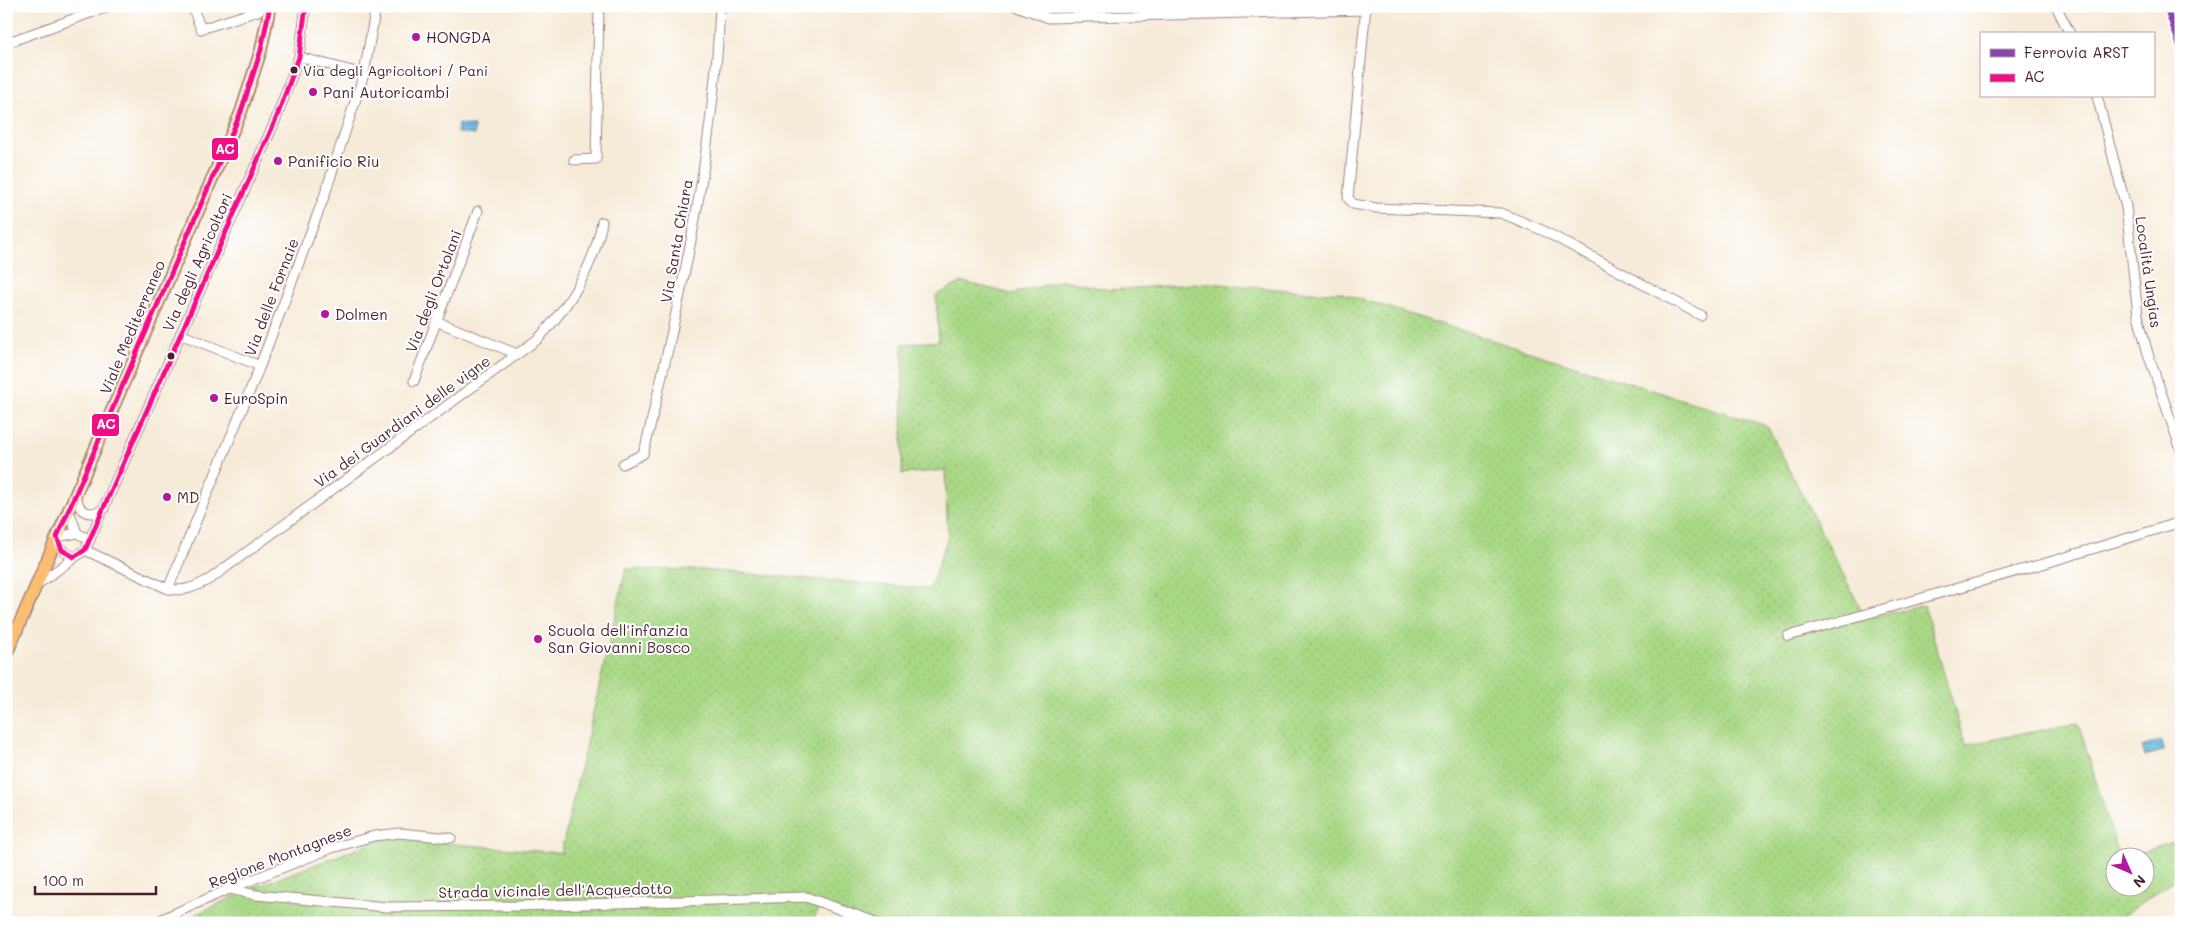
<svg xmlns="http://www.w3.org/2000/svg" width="2187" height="929" font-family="Mali,sans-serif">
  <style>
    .grass { fill: url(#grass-dots); stroke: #7a7c58 }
    .water { fill: url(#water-rules); stroke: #566b84 }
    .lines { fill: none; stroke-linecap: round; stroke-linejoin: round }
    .minor-casing { stroke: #a08582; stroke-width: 11 }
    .major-casing { stroke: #a08582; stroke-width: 14 }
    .minor { stroke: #fff; stroke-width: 9 }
    .major { stroke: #fcbd6f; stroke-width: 11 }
    .bus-1-casing { stroke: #fff; stroke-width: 9 }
    .bus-1 { stroke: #f30d85; stroke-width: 5 }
    .rail-1-casing { stroke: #fff; stroke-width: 10 }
    .rail-1 { stroke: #8e44ad; stroke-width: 6 }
    .poi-dot { fill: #b5179e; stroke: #fff; stroke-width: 2 }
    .bus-dot { fill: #4a1f2b; stroke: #fff; stroke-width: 2 }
    .labels { text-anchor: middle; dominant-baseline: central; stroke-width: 4; stroke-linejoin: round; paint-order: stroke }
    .bus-label { font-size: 14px; fill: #4a1f2b; stroke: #fff; text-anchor: start }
    .poi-label { font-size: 15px; fill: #4a1f2b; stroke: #fff; text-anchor: start }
    .street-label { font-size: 15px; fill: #4a1f2b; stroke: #fff }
    .line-badge { stroke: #fff; stroke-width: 2 }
    .badge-label { font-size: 14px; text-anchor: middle; font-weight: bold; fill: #fff }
  </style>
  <defs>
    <pattern id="grass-dots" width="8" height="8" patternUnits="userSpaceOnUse" patternTransform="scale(1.25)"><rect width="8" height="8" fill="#a9d885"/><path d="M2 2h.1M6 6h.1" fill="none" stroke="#93b973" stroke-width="1.8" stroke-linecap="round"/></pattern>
    <pattern id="water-rules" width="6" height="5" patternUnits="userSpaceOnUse" patternTransform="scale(1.25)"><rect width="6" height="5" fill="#62b7de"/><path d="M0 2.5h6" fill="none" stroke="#5394b4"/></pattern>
  </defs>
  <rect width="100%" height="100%" fill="#fff"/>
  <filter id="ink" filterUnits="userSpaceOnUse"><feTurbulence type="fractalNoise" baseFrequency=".02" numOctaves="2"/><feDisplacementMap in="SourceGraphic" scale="10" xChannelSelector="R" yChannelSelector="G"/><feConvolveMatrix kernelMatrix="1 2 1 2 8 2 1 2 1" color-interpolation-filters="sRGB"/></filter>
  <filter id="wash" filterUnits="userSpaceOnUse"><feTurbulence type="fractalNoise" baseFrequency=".0096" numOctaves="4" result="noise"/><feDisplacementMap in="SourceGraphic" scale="20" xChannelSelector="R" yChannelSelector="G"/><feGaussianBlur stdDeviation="1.12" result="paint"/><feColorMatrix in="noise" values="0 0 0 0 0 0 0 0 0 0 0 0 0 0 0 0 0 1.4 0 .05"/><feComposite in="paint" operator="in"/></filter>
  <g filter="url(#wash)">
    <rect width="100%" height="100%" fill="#f6ebd8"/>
    <path class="grass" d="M 1063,280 L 1110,290 L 1206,283 L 1323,293 L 1338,292 L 1767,426 L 1866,619 L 1924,605 L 1965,745 L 2078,723 L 2119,856 L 2114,856 L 2114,886 L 2144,886 L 2144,856 L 2126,856 L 2181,840 L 2181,875 L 2113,923 L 865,923 L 819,907 L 812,923 L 178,923 L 250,889 L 385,838 L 561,853 L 626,569 L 703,570 L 930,589 L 948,536 L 945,470 L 902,474 L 903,344 L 939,341 L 936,295 L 963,282 L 1012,294 Z"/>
    <path class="water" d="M 458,124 L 474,126 L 474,135 L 457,133 Z
      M 2161,741 L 2164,751 L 2145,756 L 2142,747 Z"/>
  </g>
  <g filter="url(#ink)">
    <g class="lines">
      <g class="minor-casing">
        <path id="minor" d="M 192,6 L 201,29 L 270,7
          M 1017,6 L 1049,18 L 1366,10
          M 1366,6 L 1348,198 L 1353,204 L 1376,208 L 1501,213 L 1544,231 L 1700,315
          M 2056,6 L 2070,34
          M 6,43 L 110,6
          M 299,57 L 364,74
          M 2097,96 L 2126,207 L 2138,315 L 2148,354 L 2181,450
          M 574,160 L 596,159 L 599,6
          M 436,321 L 517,354
          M 180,334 L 260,366
          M 414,381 L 478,211
          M 623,464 L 643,454 L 646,444 C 680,301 714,155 720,6
          M 76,496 C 79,513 89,517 104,509
          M 69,511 L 77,533
          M 85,550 L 168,589 C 185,592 195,587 210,579 L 538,339 C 569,306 594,267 602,222
          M 74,557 C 64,552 58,549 57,537 L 77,533 L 90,540
          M 38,584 L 85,550 L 276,119 L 299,57 L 306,6
          M 168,589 L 260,366 L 324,197 L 364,74 L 376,6
          M 1788,636 L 2046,563 L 2181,522
          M 229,889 L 256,895 L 387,907 L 519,906 L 806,897 L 878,923
          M 153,923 L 229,889 L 332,848 L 374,836 L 400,833 L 451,838"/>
      </g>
      <g class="major-casing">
        <path id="major" d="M 6,655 L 241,112 L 261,50 L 270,6"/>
      </g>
      <use href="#minor" class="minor"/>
      <use href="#major" class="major"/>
      <g class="bus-1-casing">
        <path id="bus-1" d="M 74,557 L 62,550 L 57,537 L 241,112 L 261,50 L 270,6
          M 74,557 L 85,550 L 276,119 L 299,57 L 306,6"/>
      </g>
      <use href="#bus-1" class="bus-1"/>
      <g class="rail-1-casing">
        <path id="rail-1" d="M 2166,6 L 2181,49"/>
      </g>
      <use href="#rail-1" class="rail-1"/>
    </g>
  </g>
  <g class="poi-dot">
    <circle cx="416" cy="37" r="5"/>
    <circle cx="313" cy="92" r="5"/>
    <circle cx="278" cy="161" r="5"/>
    <circle cx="325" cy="314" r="5"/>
    <circle cx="214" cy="398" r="5"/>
    <circle cx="167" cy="497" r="5"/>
    <circle cx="538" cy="639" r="5"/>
  </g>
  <g class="bus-dot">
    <circle cx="294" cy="70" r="4.5"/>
    <circle cx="171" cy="356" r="4.5"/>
  </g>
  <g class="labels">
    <g class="bus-label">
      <text x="303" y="70">Via degli Agricoltori / Pani</text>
    </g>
    <g class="poi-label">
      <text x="426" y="37">HONGDA</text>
      <text x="323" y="92">Pani Autoricambi</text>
      <text x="288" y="161">Panificio Riu</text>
      <text x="335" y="314">Dolmen</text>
      <text x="224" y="398">EuroSpin</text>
      <text x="177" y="497">MD</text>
      <text x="548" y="630">Scuola dell'infanzia<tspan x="548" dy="17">San Giovanni Bosco</tspan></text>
    </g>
    <g class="street-label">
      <text transform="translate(676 241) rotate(-80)">Via Santa Chiara</text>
      <text transform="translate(197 262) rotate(-66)">Via degli Agricoltori</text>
      <text transform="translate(2149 272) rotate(82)">Località Ungias</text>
      <text transform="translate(433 291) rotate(-69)">Via degli Ortolani</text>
      <text transform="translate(271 297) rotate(-69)">Via delle Fornaie</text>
      <text transform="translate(132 327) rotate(-67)">Viale Mediterraneo</text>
      <text transform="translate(402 421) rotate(-36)">Via dei Guardiani delle vigne</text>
      <text transform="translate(280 856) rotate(-21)">Regione Montagnese</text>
      <text transform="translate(555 890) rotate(-1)">Strada vicinale dell'Acquedotto</text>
    </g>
  </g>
  <g class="line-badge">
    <rect x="211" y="137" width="28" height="24" rx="5" fill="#f30d85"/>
    <rect x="91" y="413" width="29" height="24" rx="5" fill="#f30d85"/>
  </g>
  <g class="badge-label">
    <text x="225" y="154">AC</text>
    <text x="106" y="429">AC</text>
  </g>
  <rect width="2187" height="929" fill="none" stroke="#fff" stroke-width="25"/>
  <rect x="1980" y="32" width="175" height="65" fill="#ffffff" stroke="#b7a5aa"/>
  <rect x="1990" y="49" width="25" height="8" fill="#8e44ad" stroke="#b7a5aa"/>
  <text x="2024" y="58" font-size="15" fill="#4a1f2b">Ferrovia ARST</text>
  <rect x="1990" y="74" width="25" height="8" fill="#f30d85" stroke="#b7a5aa"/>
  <text x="2024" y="82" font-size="15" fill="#4a1f2b">AC</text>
  <g transform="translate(2130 872) rotate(135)"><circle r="24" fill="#ffffff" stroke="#b7a5aa"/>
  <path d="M0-4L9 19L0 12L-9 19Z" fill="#b5179e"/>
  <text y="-8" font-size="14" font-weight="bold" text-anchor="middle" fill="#4a1f2b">N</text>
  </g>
  <path d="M35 886v8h121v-8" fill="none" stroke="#4a1f2b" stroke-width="2.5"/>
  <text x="42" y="886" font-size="15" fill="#4a1f2b" stroke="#ffffff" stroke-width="4" paint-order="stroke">100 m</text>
</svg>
